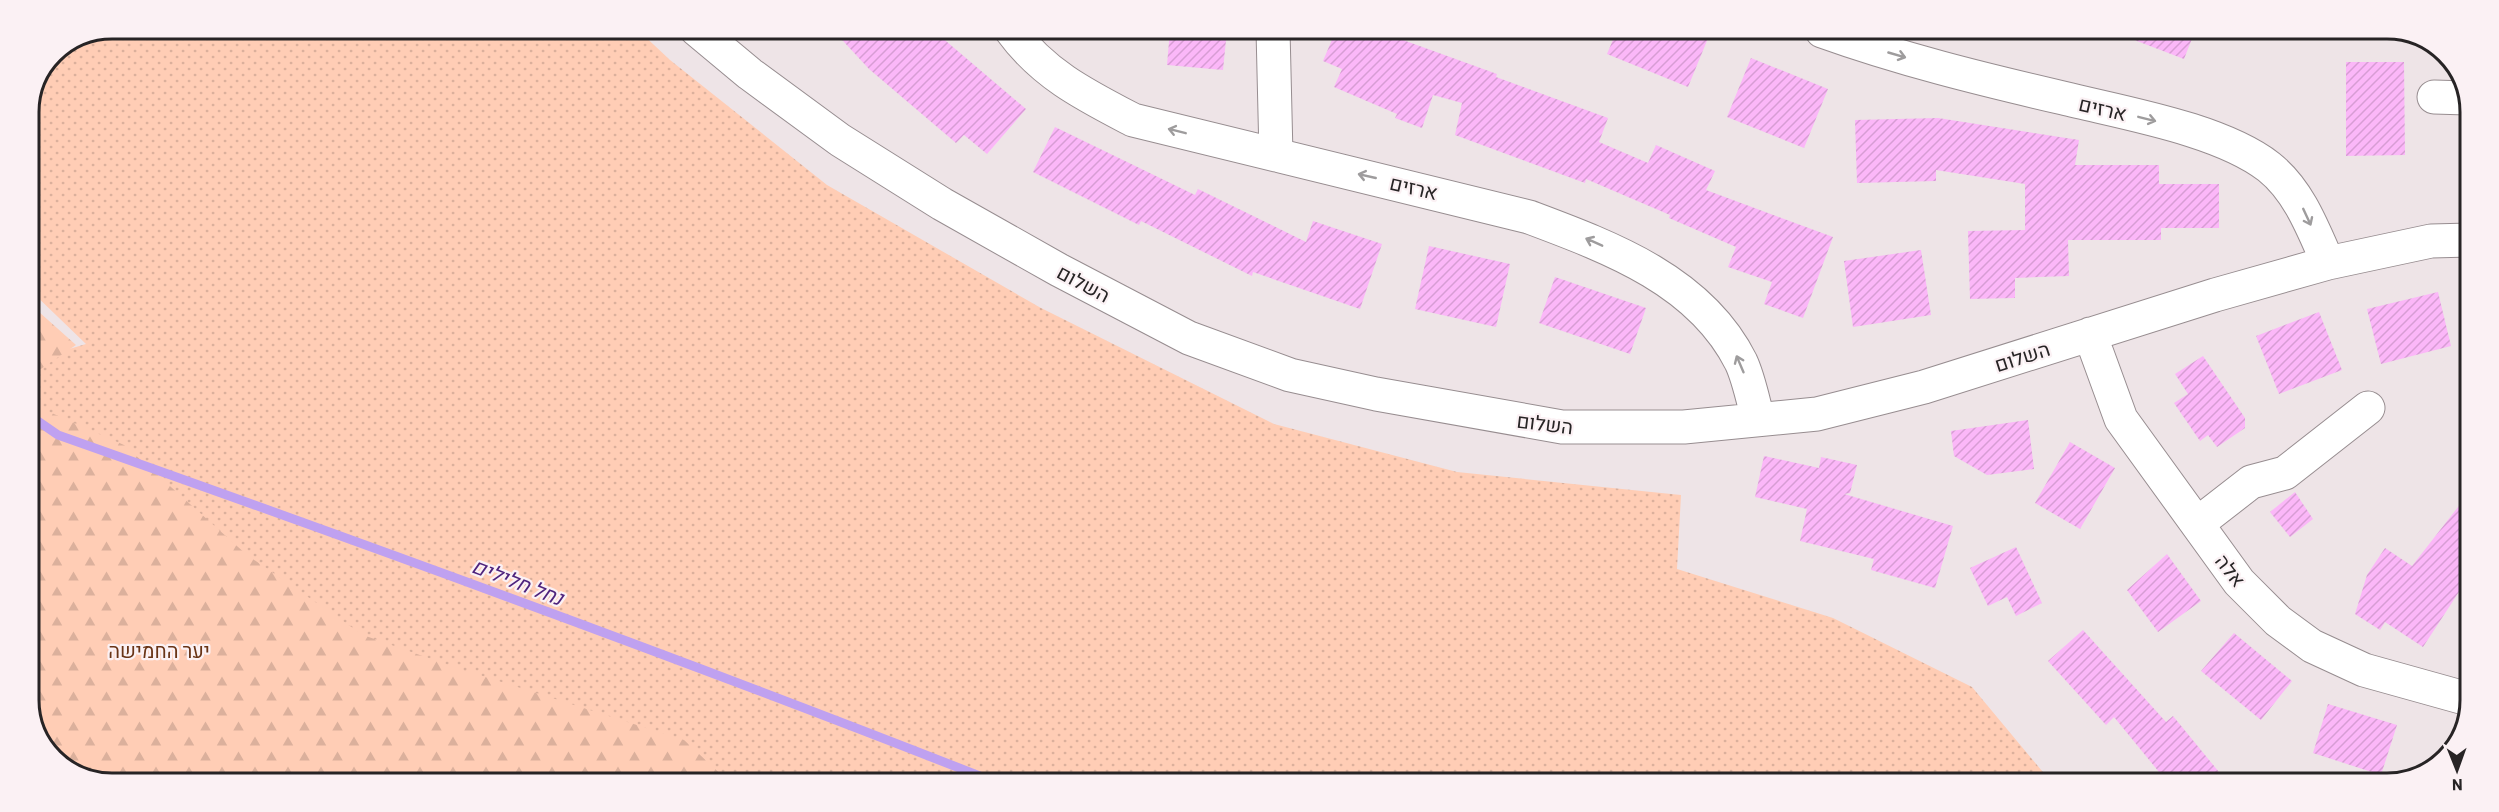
<svg xmlns="http://www.w3.org/2000/svg" width="2499" height="812" font-family="Barlow,Heebo,sans-serif">
  <style>
    .grass { fill: url(#grass-dots) }
    .forest { fill: url(#forest-firs) }
    .lines { fill: none; stroke-linecap: round; stroke-linejoin: round }
    .stream { stroke: #bfa1f0; stroke-width: 9 }
    .building { fill: url(#building-hatch) }
    .minor-casing { stroke: #978d90; stroke-width: 35 }
    .minor { stroke: #fff; stroke-width: 33 }
    .oneway { stroke: #9e9c9d }
    .labels { text-anchor: middle; dominant-baseline: central; stroke-width: 4.5; stroke-linejoin: round; paint-order: stroke }
    .street-label { font-size: 20px; fill: #272425; stroke: #fbf1f4 }
    .park-label { font-size: 20px; fill: #693416; stroke: #fbf1f4 }
    .water-label { font-size: 21px; font-style: italic; fill: #4e237d; stroke: #fbf1f4 }
    .rim { fill: none; stroke: #272425; stroke-width: 3 }
  </style>
  <defs>
    <pattern id="grass-dots" width="8" height="8" patternUnits="userSpaceOnUse" patternTransform="scale(1.5)"><rect width="8" height="8" fill="#ffcdb5"/><path d="M2 2h.1M6 6h.1" fill="none" stroke="#dbb09c" stroke-width="1.8" stroke-linecap="round"/></pattern>
    <pattern id="forest-firs" width="22" height="20" patternUnits="userSpaceOnUse" patternTransform="scale(1.5)"><rect width="22" height="20" fill="#ffcdb5"/><path d="M5 1l3.5 6h-7zM16 11l3.5 6h-7z" fill="#dbb09c"/></pattern>
    <pattern id="building-hatch" width="6" height="6" patternUnits="userSpaceOnUse" patternTransform="scale(1.5)"><rect width="6" height="6" fill="#fbb7f8"/><path d="M-1 1l2-2M0 6l6-6M5 7l2-2" fill="none" stroke="#d79dd4"/></pattern>
  </defs>
  <rect width="100%" height="100%" fill="#eee4e7"/>
  <path class="grass" d="M 112,29 L 637,29 L 670,60 L 827,185 L 1041,308 L 1274,424 L 1457,472 L 1681,495 L 1677,569 L 1833,618 L 1972,687 L 2052,783 L 661,781 L 319,618 L 29,423 L 29,361 L 86,344 L 29,289 L 29,112 L 53,53 Z"/>
  <path class="forest" d="M 29,303 L 76,345 L 29,377 Z
    M 29,403 L 124,445 L 247,555 L 363,635 L 451,666 L 684,740 L 728,781 L 90,781 L 49,755 L 29,705 Z"/>
  <g class="lines">
    <path class="stream" d="M 29,415 L 58,435 C 372,546 685,660 995,782"/>
  </g>
  <path class="building" d="M 832,29 L 933,30 L 1026,109 L 987,154 L 964,135 L 956,143 L 869,69 Z
    M 1170,30 L 1227,30 L 1223,70 L 1167,65 Z
    M 1336,30 L 1407,30 L 1403,40 L 1497,74 L 1496,77 L 1608,118 L 1599,142 L 1648,163 L 1656,145 L 1715,171 L 1706,190 L 1833,237 L 1803,318 L 1764,304 L 1772,282 L 1728,267 L 1736,247 L 1669,218 L 1670,215 L 1586,179 L 1585,183 L 1455,135 L 1462,103 L 1433,95 L 1422,128 L 1395,118 L 1397,114 L 1334,87 L 1342,69 L 1323,61 Z
    M 1617,30 L 1636,30 L 1711,31 L 1688,87 L 1607,54 Z
    M 2116,31 L 2195,31 L 2184,59 L 2116,33 Z
    M 1751,58 L 1828,89 L 1804,148 L 1727,117 Z
    M 2346,62 L 2404,62 L 2405,155 L 2346,156 Z
    M 1938,118 L 2079,140 L 2075,165 L 2159,165 L 2159,184 L 2219,184 L 2219,228 L 2161,228 L 2161,240 L 2068,240 L 2069,276 L 2015,278 L 2015,298 L 1970,299 L 1968,231 L 2025,230 L 2025,184 L 1936,170 L 1936,181 L 1857,183 L 1855,120 Z
    M 1055,127 L 1195,195 L 1198,189 L 1306,242 L 1313,221 L 1382,244 L 1360,309 L 1253,272 L 1252,276 L 1141,221 L 1139,225 L 1033,172 Z
    M 1429,246 L 1510,264 L 1496,327 L 1415,309 Z
    M 1921,250 L 1931,315 L 1853,327 L 1844,261 Z
    M 1555,277 L 1646,308 L 1630,354 L 1539,323 Z
    M 2438,292 L 2451,346 L 2381,364 L 2367,309 Z
    M 2319,312 L 2342,370 L 2279,394 L 2256,336 Z
    M 2203,356 L 2245,418 L 2245,428 L 2217,447 L 2208,435 L 2200,441 L 2174,403 L 2188,394 L 2175,374 Z
    M 2028,420 L 2034,469 L 1987,475 L 1954,456 L 1951,431 Z
    M 2070,442 L 2115,468 L 2080,529 L 2035,503 Z
    M 1764,456 L 1819,468 L 1821,457 L 1857,465 L 1850,493 L 1844,494 L 1953,526 L 1935,588 L 1871,570 L 1874,559 L 1800,541 L 1807,509 L 1755,497 Z
    M 2295,492 L 2313,519 L 2290,537 L 2270,512 Z
    M 2469,493 L 2468,578 L 2423,647 L 2385,622 L 2380,630 L 2355,614 L 2367,575 L 2385,548 L 2412,566 Z
    M 2016,547 L 2042,603 L 2016,616 L 2007,597 L 1988,606 L 1970,568 Z
    M 2167,554 L 2201,601 L 2158,632 L 2127,590 Z
    M 2083,630 L 2166,722 L 2173,716 L 2228,783 L 2168,783 L 2114,717 L 2106,725 L 2048,661 Z
    M 2234,633 L 2292,681 L 2261,720 L 2201,671 Z
    M 2328,704 L 2397,725 L 2381,775 L 2313,753 Z"/>
  <g class="lines">
    <g class="minor-casing">
      <path id="minor" d="M 696,29 L 750,74 L 840,140 L 942,204 L 1059,270 L 1189,338 L 1290,375 L 1376,394 L 1562,427 L 1684,427 L 1817,414 L 1924,387 L 2215,295 L 2328,263 L 2431,241 L 2470,240
        M 1011,30 C 1043,74 1085,95 1133,120 L 1529,217 C 1609,247 1700,280 1741,362 C 1749,379 1753,401 1758,419
        M 1273,30 L 1276,155
        M 1822,31 C 1900,59 1981,79 2063,98 C 2123,113 2220,129 2269,167 C 2299,191 2313,229 2328,263
        M 2434,97 L 2467,98
        M 2090,334 L 2121,419 L 2239,582 L 2278,621 L 2312,646 L 2364,670 L 2468,699
        M 2197,524 L 2251,482 L 2285,473 L 2368,408"/>
    </g>
    <use href="#minor" class="minor"/>
  </g>
  <defs><path id="oneway-shaft" d="M-6 0H5M1.5-3L5.5 0L1.5 3" fill="none" stroke-width="1.6" stroke-linecap="round" stroke-linejoin="round" transform="scale(1.5)"/></defs>
  <g class="oneway">
    <use href="#oneway-shaft" transform="translate(1897 55) rotate(16)"/>
    <use href="#oneway-shaft" transform="translate(2147 119) rotate(14)"/>
    <use href="#oneway-shaft" transform="translate(1177 131) rotate(-166)"/>
    <use href="#oneway-shaft" transform="translate(1367 176) rotate(-167)"/>
    <use href="#oneway-shaft" transform="translate(2307 217) rotate(65)"/>
    <use href="#oneway-shaft" transform="translate(1594 242) rotate(-156)"/>
    <use href="#oneway-shaft" transform="translate(1740 364) rotate(-113)"/>
  </g>
  <g class="labels">
    <g class="street-label">
      <text transform="translate(2103 108) rotate(13)">ארזים</text>
      <text transform="translate(1414 187) rotate(13)">ארזים</text>
      <text transform="translate(1084 283) rotate(28)">השלום</text>
      <text transform="translate(2022 356) rotate(-18)">השלום</text>
      <text transform="translate(1545 423) rotate(7)">השלום</text>
      <text transform="translate(2231 570) rotate(52)">אלה</text>
    </g>
    <g class="park-label">
      <text x="159" y="650">יער החמישה</text>
    </g>
    <g class="water-label">
      <text transform="translate(518 581) rotate(21)">נחל חלילים</text>
    </g>
  </g>
  <path d="M0 0H2499V812H0ZM112 39H2387A73 73 0 0 1 2460 112V700A73 73 0 0 1 2387 773H112A73 73 0 0 1 39 700V112A73 73 0 0 1 112 39Z" fill="#fbf1f4" fill-rule="evenodd"/>
  <path class="rim" d="M112 39H2387A73 73 0 0 1 2460 112V700A73 73 0 0 1 2387 773H112A73 73 0 0 1 39 700V112A73 73 0 0 1 112 39Z"/>
  <g transform="translate(2457 770) rotate(179)" stroke="#fbf1f4" stroke-width="4.5" paint-order="stroke">
  <path d="M0-4.5L10 22L0 15L-10 22Z" fill="#272425"/>
  <text y="-9" font-size="16" font-weight="bold" text-anchor="middle" fill="#272425">N</text>
  </g>
</svg>
